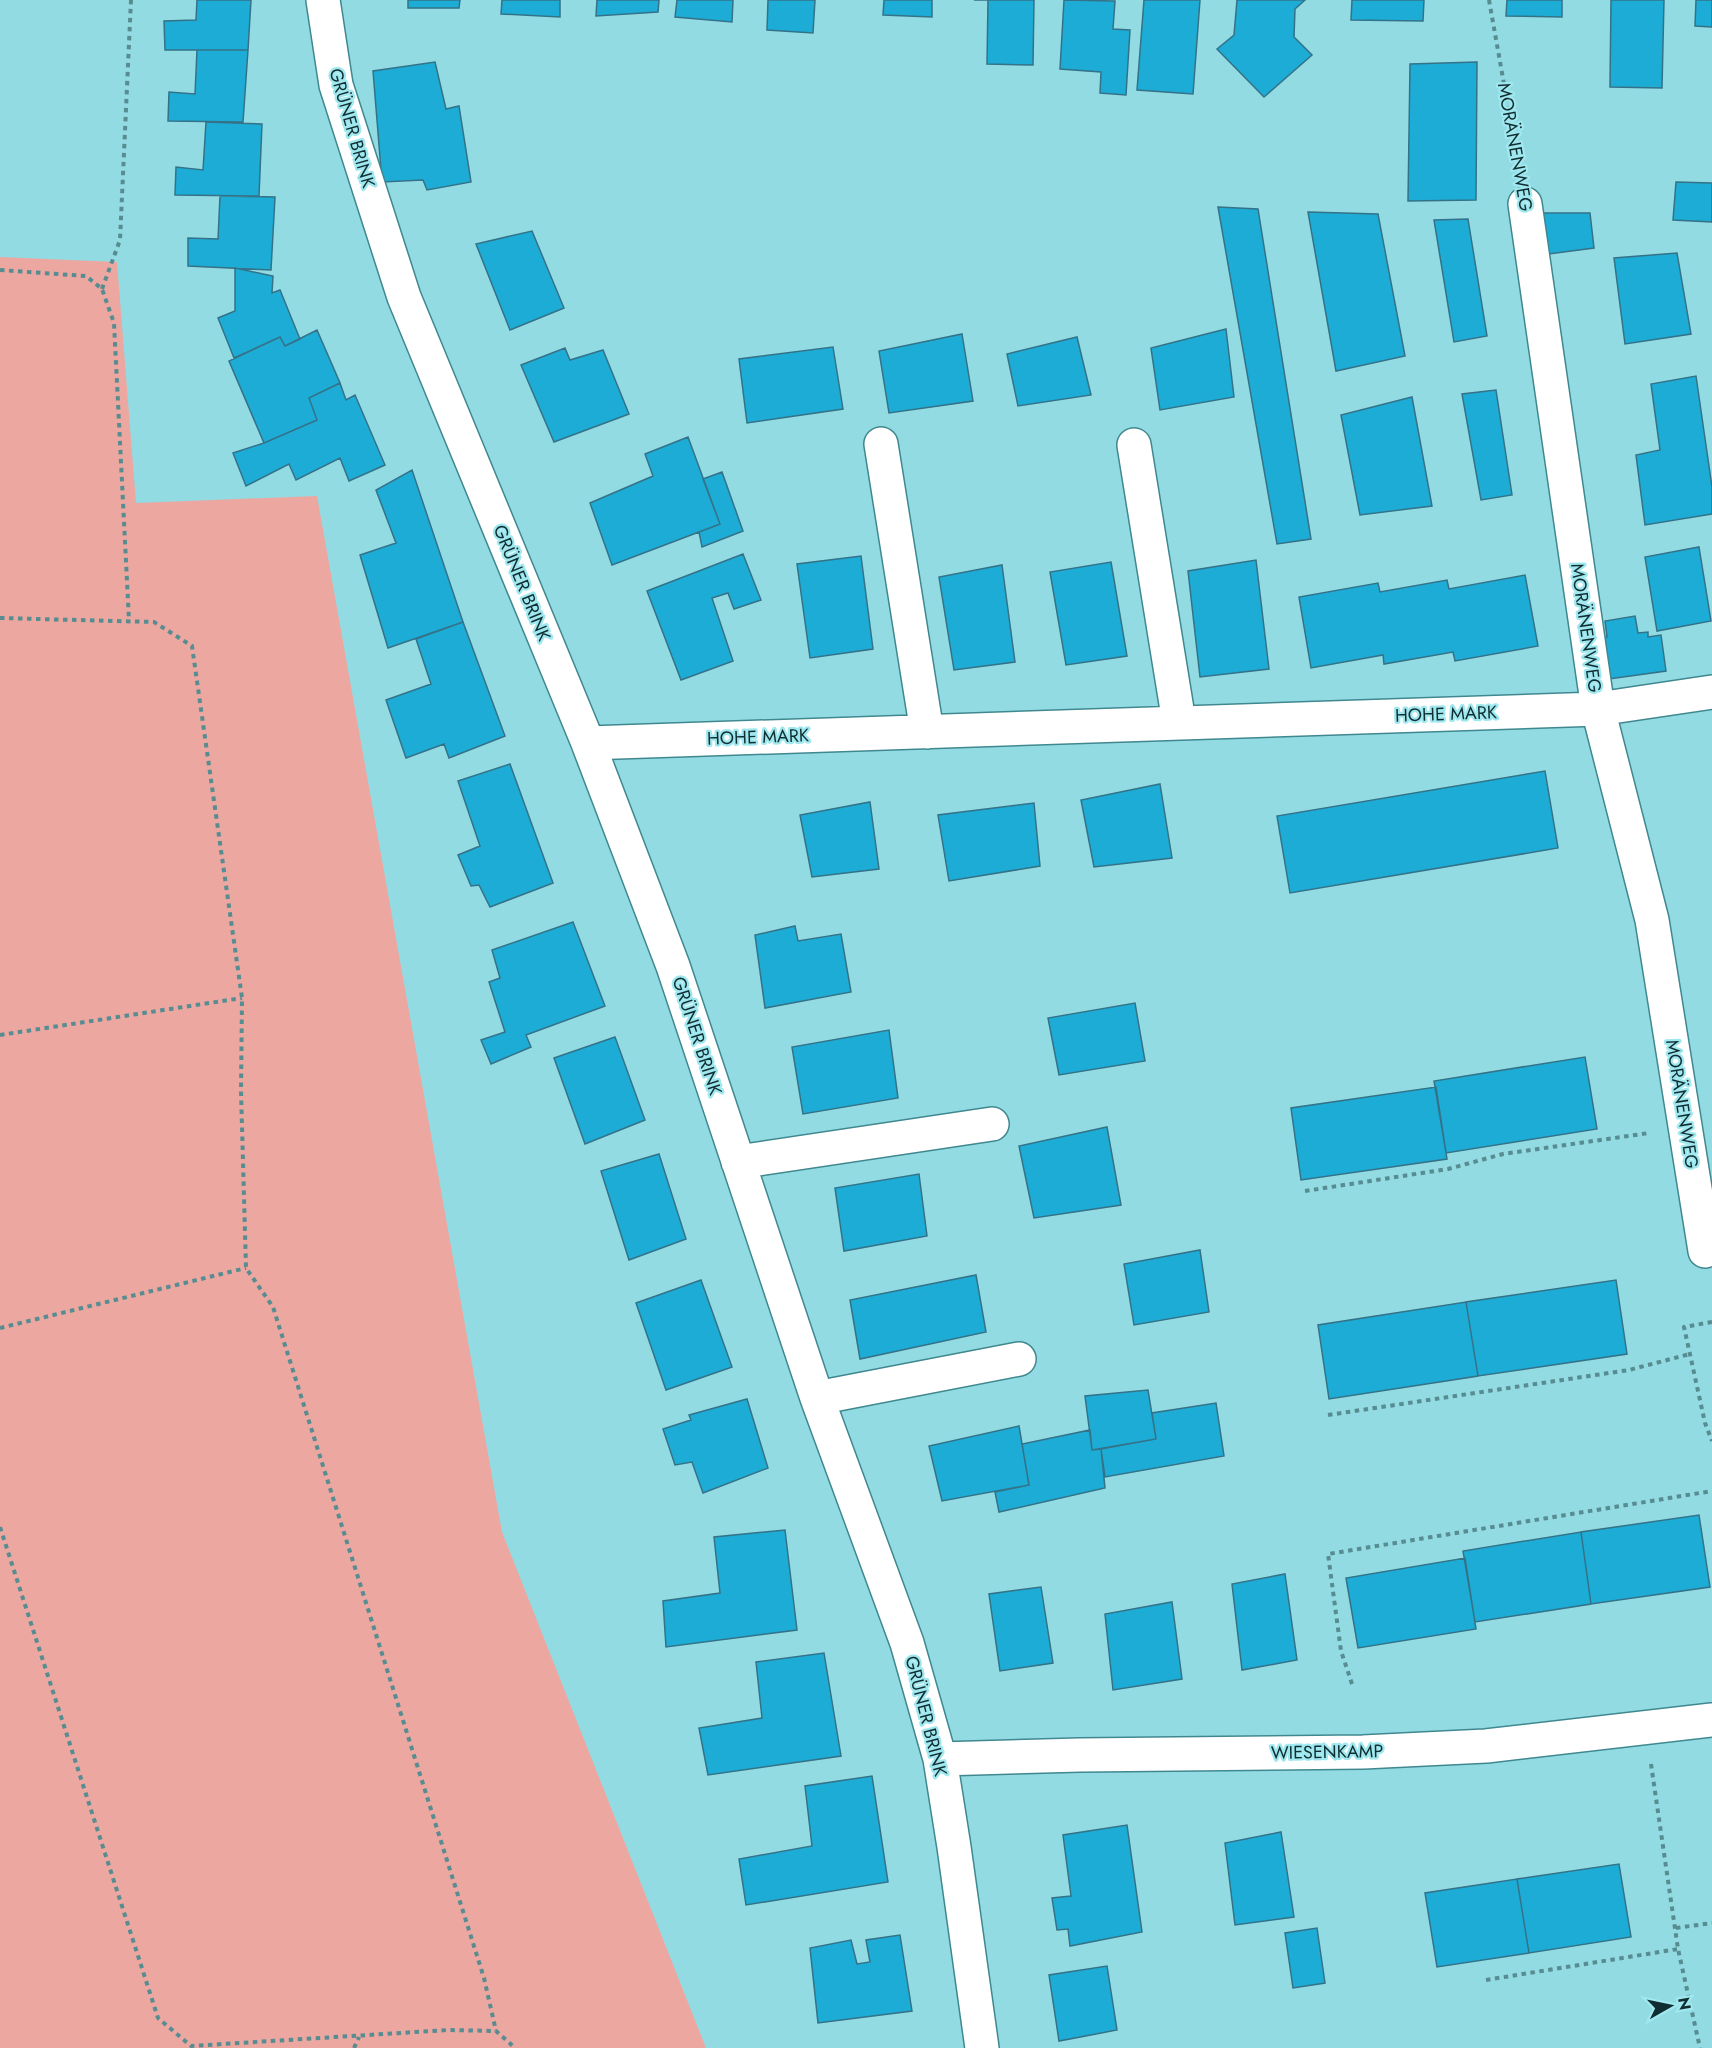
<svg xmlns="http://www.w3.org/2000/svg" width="1712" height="2048" font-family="Jost,sans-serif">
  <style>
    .green { fill: #eca7a1 }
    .building { fill: #1dacd6; stroke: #347288; stroke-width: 1.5 }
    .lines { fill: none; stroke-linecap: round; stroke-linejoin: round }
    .street-casing { stroke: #40888f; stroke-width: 36 }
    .path { stroke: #578c91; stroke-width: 4; stroke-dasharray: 4.5 4.5; stroke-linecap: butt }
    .street { stroke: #fff; stroke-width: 33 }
    .labels { text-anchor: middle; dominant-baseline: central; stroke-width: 4.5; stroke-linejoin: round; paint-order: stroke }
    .street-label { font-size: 18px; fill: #102e31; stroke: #a0e8ef }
  </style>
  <rect width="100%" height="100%" fill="#93dbe2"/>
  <path class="green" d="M 0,257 L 117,262 L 136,503 L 317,496 L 502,1532 L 706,2048 L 0,2048 Z"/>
  <path class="building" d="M 197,0 L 251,0 L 248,50 L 165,50 L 164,21 L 196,20 Z
    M 408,0 L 460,0 L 459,8 L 408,8 Z
    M 502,0 L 560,0 L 560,17 L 501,14 Z
    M 597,0 L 659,0 L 658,12 L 596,16 Z
    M 677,0 L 733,0 L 732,22 L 675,17 Z
    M 768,0 L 815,0 L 813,33 L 767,30 Z
    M 884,0 L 932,0 L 932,17 L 883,15 Z
    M 974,0 L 1034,0 L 1033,65 L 987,64 L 988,0 Z
    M 1064,0 L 1115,1 L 1113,29 L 1130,30 L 1126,95 L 1100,93 L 1101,72 L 1060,69 Z
    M 1144,0 L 1200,0 L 1193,94 L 1137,90 Z
    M 1237,0 L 1305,0 L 1295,9 L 1294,37 L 1312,55 L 1264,97 L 1217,49 L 1234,35 Z
    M 1352,0 L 1424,0 L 1423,21 L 1351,20 Z
    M 1507,0 L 1562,0 L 1562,17 L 1506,16 Z
    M 1611,0 L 1664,0 L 1662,88 L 1610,87 Z
    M 1696,0 L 1712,0 L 1712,27 L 1695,26 Z
    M 197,50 L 248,50 L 243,122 L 168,121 L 169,92 L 195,94 Z
    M 435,62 L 446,109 L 459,106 L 471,182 L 427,190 L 423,180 L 382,182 L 373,71 Z
    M 1477,62 L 1476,200 L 1408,201 L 1410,64 Z
    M 206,122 L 262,124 L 259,196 L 175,195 L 176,167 L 203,170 Z
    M 1676,182 L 1712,183 L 1712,222 L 1673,220 Z
    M 220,196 L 275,197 L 271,270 L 188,266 L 188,238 L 218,239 Z
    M 1218,207 L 1258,209 L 1311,539 L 1277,544 Z
    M 1308,212 L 1378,214 L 1405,356 L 1336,371 Z
    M 1536,213 L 1590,213 L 1594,248 L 1541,255 Z
    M 1468,219 L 1487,336 L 1454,342 L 1434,220 Z
    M 532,231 L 564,308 L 510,330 L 476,244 Z
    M 1677,253 L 1691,334 L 1625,344 L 1614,258 Z
    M 235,268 L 273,276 L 272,293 L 280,290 L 300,339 L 285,346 L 280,337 L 234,358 L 218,318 L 235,311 Z
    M 1226,329 L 1234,397 L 1160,410 L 1151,348 Z
    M 317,330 L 340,383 L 309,398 L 317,420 L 264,443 L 229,361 L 280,337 L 285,346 Z
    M 962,334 L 973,401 L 889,413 L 879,351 Z
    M 1077,337 L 1091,395 L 1018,406 L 1007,354 Z
    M 833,347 L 843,409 L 747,423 L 739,359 Z
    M 565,348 L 570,360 L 603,350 L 629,414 L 554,442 L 521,365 Z
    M 1696,376 L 1712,487 L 1712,514 L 1645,525 L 1636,455 L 1660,450 L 1651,384 Z
    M 340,383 L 346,400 L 355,395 L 385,465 L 349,481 L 340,458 L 296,480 L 289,464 L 246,486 L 233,453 L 264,443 L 317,420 L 309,398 Z
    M 1496,390 L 1512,495 L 1481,500 L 1462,394 Z
    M 1412,397 L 1432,506 L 1360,515 L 1341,415 Z
    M 688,437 L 720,524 L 612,565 L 590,503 L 653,476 L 645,454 Z
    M 412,470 L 463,622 L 388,648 L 360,555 L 396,543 L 376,490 Z
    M 722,472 L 743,531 L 702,547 L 699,532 L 720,524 L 703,479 Z
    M 1699,547 L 1711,621 L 1657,631 L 1645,557 Z
    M 743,554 L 761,600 L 734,609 L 728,593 L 712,598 L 733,661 L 681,680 L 647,591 Z
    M 861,556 L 873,649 L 810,658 L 797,564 Z
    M 1256,560 L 1269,669 L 1200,677 L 1188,571 Z
    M 1111,562 L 1127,656 L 1066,665 L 1050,572 Z
    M 1002,565 L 1015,662 L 954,670 L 939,577 Z
    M 1525,575 L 1538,646 L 1455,661 L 1453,652 L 1384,664 L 1383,655 L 1311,668 L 1299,597 L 1378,583 L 1380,592 L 1447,580 L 1449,589 Z
    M 1635,616 L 1638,633 L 1648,632 L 1648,637 L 1661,635 L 1666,671 L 1609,679 L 1603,638 L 1607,637 L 1605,621 Z
    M 463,622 L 505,736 L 449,758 L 444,744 L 406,758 L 386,700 L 431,684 L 416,639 Z
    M 510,764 L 553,883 L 490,907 L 479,885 L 471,886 L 458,855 L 480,846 L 458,781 Z
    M 1545,771 L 1558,848 L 1290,893 L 1277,816 Z
    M 1160,784 L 1172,858 L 1094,867 L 1081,800 Z
    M 870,802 L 879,869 L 812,877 L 800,815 Z
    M 1034,803 L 1040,866 L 949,881 L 938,815 Z
    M 573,922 L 605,1006 L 526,1035 L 531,1047 L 491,1064 L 481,1040 L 505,1032 L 489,982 L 500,978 L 492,950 Z
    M 795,926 L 798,941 L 841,934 L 851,992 L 765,1008 L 755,935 Z
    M 1135,1003 L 1145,1061 L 1059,1075 L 1048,1018 Z
    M 889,1030 L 898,1098 L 803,1114 L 792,1047 Z
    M 615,1037 L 645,1120 L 585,1144 L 554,1058 Z
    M 1585,1057 L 1597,1129 L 1446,1153 L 1434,1081 Z
    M 1436,1087 L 1447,1159 L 1301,1180 L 1291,1108 Z
    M 1107,1127 L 1121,1205 L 1034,1218 L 1019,1146 Z
    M 659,1154 L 686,1239 L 629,1260 L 601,1171 Z
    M 919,1174 L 927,1236 L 844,1251 L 835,1188 Z
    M 1200,1250 L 1209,1312 L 1134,1325 L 1124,1264 Z
    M 976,1275 L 986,1332 L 860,1359 L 850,1300 Z
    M 701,1280 L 732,1367 L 666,1390 L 636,1303 Z
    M 1616,1280 L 1627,1354 L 1478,1376 L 1466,1302 Z
    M 1466,1302 L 1478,1376 L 1329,1399 L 1318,1325 Z
    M 1148,1390 L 1156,1439 L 1092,1450 L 1085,1396 Z
    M 747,1399 L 768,1468 L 703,1493 L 692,1462 L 675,1465 L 663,1429 L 691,1420 L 689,1415 Z
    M 1216,1403 L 1224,1456 L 1105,1477 L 1101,1449 L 1156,1439 L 1152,1413 Z
    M 1019,1426 L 1029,1485 L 942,1501 L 929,1446 Z
    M 1090,1430 L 1092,1450 L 1101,1449 L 1105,1488 L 999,1512 L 995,1492 L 1029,1485 L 1022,1444 Z
    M 1699,1515 L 1710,1587 L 1591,1604 L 1581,1532 Z
    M 785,1530 L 797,1630 L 666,1647 L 663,1601 L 720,1593 L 714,1537 Z
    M 1581,1532 L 1591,1604 L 1475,1622 L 1463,1551 Z
    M 1465,1558 L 1476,1629 L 1358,1648 L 1346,1578 Z
    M 1285,1574 L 1297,1660 L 1242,1670 L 1232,1584 Z
    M 1041,1587 L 1053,1663 L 1000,1671 L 989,1594 Z
    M 1172,1602 L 1182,1679 L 1113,1690 L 1105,1614 Z
    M 824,1653 L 841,1756 L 708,1775 L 699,1728 L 762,1718 L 756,1662 Z
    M 872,1776 L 888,1882 L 746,1905 L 739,1859 L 812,1846 L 805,1786 Z
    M 1127,1825 L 1142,1932 L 1070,1946 L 1068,1929 L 1057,1930 L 1052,1898 L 1071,1896 L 1063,1835 Z
    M 1281,1832 L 1294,1917 L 1235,1925 L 1225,1843 Z
    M 1619,1864 L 1631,1937 L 1529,1953 L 1517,1879 Z
    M 1517,1879 L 1529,1953 L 1437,1967 L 1425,1893 Z
    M 1317,1928 L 1325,1983 L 1293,1988 L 1285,1933 Z
    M 900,1935 L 912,2011 L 818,2023 L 810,1948 L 851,1940 L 857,1964 L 870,1962 L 866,1940 Z
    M 1107,1966 L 1117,2030 L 1059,2041 L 1049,1975 Z"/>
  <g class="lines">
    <g class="street-casing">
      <path id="street" d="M 323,0 L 336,85 L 404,297 L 588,743 L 673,966 L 817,1398 L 907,1643 L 940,1759 L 954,1847 L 982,2048
        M 1525,204 L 1598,709 L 1652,920 L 1705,1251
        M 881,444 L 927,732
        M 1134,445 L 1179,722
        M 588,743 L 1598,709 L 1712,692
        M 738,1162 L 992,1124
        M 817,1398 L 1019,1359
        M 940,1759 L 1080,1755 L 1363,1752 L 1486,1746 L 1712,1720"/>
    </g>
    <path class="path" d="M 1489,0 L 1519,168
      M 0,270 L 86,276 L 102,289 L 114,323 L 129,621
      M 102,289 L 120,240 L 131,0
      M 0,618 L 154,622 L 192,646 L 242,998 L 241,1091 L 246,1268 L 273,1307 L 484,1978 L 496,2031
      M 0,1035 L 242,998
      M 1305,1191 L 1448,1169 L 1503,1154 L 1649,1133
      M 1712,1322 L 1684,1327 L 1705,1423 L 1712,1441
      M 0,1328 L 246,1268
      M 1328,1415 L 1629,1370 L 1690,1354
      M 0,1527 L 158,2018 L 191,2046 L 448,2030 L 496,2031 L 515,2048
      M 1352,1684 L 1341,1651 L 1328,1554 L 1712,1491
      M 1651,1764 L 1678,1949 L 1700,2048
      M 1676,1928 L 1712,1923
      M 1486,1980 L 1678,1949
      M 354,2048 L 359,2037"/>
    <use href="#street" class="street"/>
  </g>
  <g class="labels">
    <g class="street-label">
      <text transform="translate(352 128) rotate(74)">GRÜNER BRINK</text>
      <text transform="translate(1515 147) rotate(80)">MORÄNENWEG</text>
      <text transform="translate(522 583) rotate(68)">GRÜNER BRINK</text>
      <text transform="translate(1586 628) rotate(82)">MORÄNENWEG</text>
      <text transform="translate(1446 714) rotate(-2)">HOHE MARK</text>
      <text transform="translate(758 737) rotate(-2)">HOHE MARK</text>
      <text transform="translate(697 1036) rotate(72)">GRÜNER BRINK</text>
      <text transform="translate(1682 1104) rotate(81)">MORÄNENWEG</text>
      <text transform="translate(926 1716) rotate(76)">GRÜNER BRINK</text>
      <text transform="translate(1327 1752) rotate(-1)">WIESENKAMP</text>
    </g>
  </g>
  <g transform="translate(1670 2006) rotate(81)" stroke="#a0e8ef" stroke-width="4.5" paint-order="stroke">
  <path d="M0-4.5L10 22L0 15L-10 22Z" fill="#102e31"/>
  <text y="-9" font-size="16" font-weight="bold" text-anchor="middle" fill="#102e31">N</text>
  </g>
</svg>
